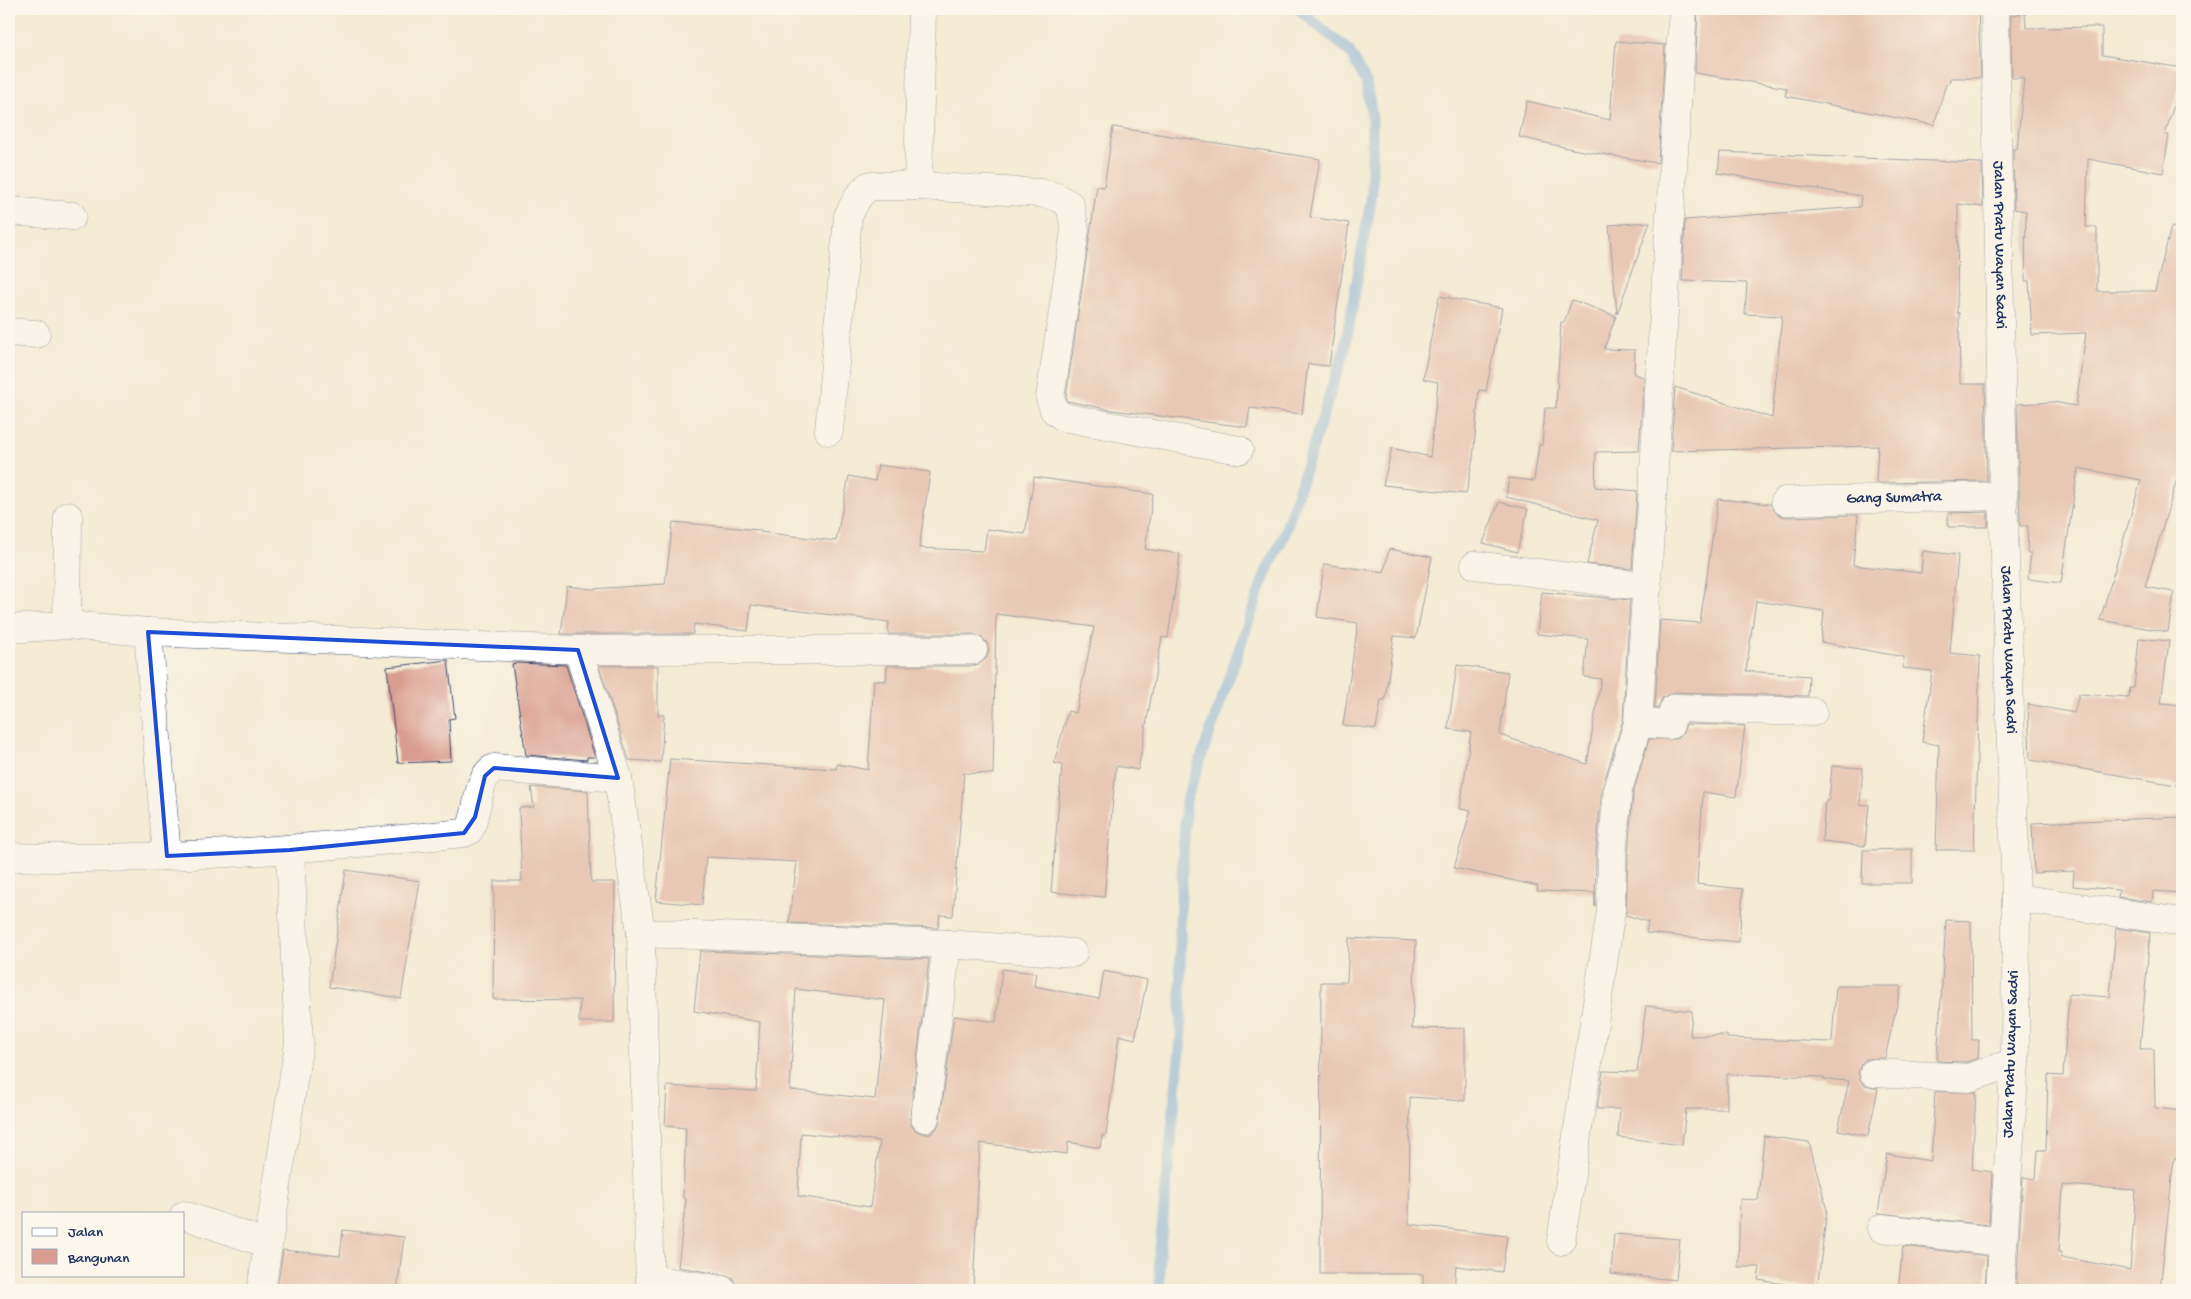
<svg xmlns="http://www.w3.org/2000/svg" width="2191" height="1299" font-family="'Gochi Hand',sans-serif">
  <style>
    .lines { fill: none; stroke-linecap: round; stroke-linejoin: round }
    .stream { stroke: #71a6de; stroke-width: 11 }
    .building { fill: #d99d8f; fill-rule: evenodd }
    .minor-casing { stroke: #3c4b70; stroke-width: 29 }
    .minor { stroke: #fff; stroke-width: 28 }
    .marked { fill: none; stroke: #1d4ed8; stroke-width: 4; stroke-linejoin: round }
    .labels { text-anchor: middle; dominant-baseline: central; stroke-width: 5; stroke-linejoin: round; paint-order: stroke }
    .street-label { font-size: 16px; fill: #1b2f5e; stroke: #fbf7ec }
  </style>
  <rect width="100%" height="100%" fill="#fbf7ec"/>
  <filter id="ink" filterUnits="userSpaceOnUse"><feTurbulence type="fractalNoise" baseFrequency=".02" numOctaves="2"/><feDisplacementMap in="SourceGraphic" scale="10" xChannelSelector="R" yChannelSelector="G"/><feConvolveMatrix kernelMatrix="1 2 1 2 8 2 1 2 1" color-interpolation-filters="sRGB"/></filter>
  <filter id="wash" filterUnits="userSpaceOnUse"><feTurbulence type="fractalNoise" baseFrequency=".0096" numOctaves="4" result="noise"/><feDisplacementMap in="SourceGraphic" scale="20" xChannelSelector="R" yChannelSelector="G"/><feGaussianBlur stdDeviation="1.12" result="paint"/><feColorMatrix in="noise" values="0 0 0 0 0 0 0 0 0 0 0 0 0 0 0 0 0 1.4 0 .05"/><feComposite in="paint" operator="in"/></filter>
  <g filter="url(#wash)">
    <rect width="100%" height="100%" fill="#f4ebd4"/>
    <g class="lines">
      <path class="stream" d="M 1160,1290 L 1159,1258 L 1181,1039 L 1180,917 L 1186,801 L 1266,572 L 1283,538 L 1345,348 L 1372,194 L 1372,117 L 1366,82 L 1349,51 L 1298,9"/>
    </g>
    <g id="blocks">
      <path class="building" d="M 1698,9 L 1978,9 L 1981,78 L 1950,78 L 1949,84 L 1946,84 L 1934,125 L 1785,96 L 1787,88 L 1695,73 Z
        M 2025,13 L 2026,28 L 2102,27 L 2102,55 L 2182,68 L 2182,77 L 2165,135 L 2169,135 L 2163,173 L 2088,159 L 2086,227 L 2097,227 L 2097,291 L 2155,291 L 2171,227 L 2182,229 L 2182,480 L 2177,479 L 2145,587 L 2174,592 L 2168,632 L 2100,620 L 2141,480 L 2078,468 L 2061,583 L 2028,579 L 2031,553 L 2027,553 L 2028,526 L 2020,526 L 2017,404 L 2053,402 L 2076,406 L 2086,333 L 2032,335 L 2029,281 L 2025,281 L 2026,211 L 2014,209 L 2013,149 L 2017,149 L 2024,78 L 2012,78 L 2011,15 Z
        M 1616,41 L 1665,45 L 1658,163 L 1577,150 L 1519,137 L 1527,101 L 1610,120 Z
        M 1113,127 L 1320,159 L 1310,217 L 1349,223 L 1329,366 L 1308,364 L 1302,414 L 1250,408 L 1247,427 L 1112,410 L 1067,401 L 1066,397 L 1097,186 L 1104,187 Z
        M 1720,152 L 1982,163 L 1983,207 L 1958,204 L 1957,313 L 1959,313 L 1960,384 L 1985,384 L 1987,481 L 1876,483 L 1878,446 L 1671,451 L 1675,387 L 1772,418 L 1782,316 L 1745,314 L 1747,283 L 1682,281 L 1685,220 L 1860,207 L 1861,196 L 1718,173 Z
        M 1650,222 L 1617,314 L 1609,225 Z
        M 1439,296 L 1502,308 L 1486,391 L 1479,390 L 1473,459 L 1466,494 L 1383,485 L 1392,448 L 1430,457 L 1438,382 L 1423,379 Z
        M 1572,300 L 1616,316 L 1604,349 L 1635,350 L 1634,374 L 1644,377 L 1639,451 L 1596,452 L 1595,487 L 1637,491 L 1632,569 L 1587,564 L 1598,520 L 1506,497 L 1509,478 L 1534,481 L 1539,445 L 1542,445 L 1545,408 L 1556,408 L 1561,322 L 1564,322 Z
        M 878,465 L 930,472 L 919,548 L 984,551 L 987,529 L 1025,534 L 1034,477 L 1153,494 L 1145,549 L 1180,554 L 1168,638 L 1162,637 L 1138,770 L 1116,766 L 1104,897 L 1051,892 L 1062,765 L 1054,763 L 1068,711 L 1076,713 L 1094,627 L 996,614 L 993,774 L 964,773 L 953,916 L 940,915 L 938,928 L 789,923 L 797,862 L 706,857 L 702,905 L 656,901 L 670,759 L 836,769 L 837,764 L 868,770 L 874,680 L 886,681 L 887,666 L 973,666 L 981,663 L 987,657 L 989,650 L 987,643 L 981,637 L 973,634 L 888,634 L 889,622 L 751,605 L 748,631 L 694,624 L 693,634 L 561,634 L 567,586 L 592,589 L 665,584 L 673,522 L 760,530 L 760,532 L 836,541 L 849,476 L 875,481 Z
        M 1718,499 L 1770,504 L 1777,514 L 1785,517 L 1858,515 L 1853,565 L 1921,573 L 1923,551 L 1958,555 L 1950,653 L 1980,656 L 1974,850 L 1936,850 L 1939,745 L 1922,742 L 1932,671 L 1903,668 L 1904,657 L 1821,642 L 1824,611 L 1756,601 L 1746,671 L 1809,676 L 1808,696 L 1674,692 L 1662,698 L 1658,709 L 1655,708 L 1660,620 L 1700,623 Z
        M 1499,502 L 1528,509 L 1517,552 L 1483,543 Z
        M 1988,512 L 1988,527 L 1948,527 L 1948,513 Z
        M 1389,549 L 1432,557 L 1416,638 L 1394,636 L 1385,700 L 1381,700 L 1376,729 L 1343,725 L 1358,623 L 1317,617 L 1324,564 L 1384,572 Z
        M 1542,592 L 1630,600 L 1623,720 L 1602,789 L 1596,853 L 1595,907 L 1595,893 L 1537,891 L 1538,886 L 1454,868 L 1471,810 L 1460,809 L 1471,732 L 1448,729 L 1457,665 L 1508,672 L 1500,735 L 1587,764 L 1601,679 L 1584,677 L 1588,639 L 1537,634 Z
        M 2139,638 L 2169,641 L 2161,703 L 2182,705 L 2182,786 L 2030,760 L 2028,704 L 2074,713 L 2079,694 L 2129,697 L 2130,688 L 2134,688 Z
        M 448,660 L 455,718 L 449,719 L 451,761 L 398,763 L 387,667 Z
        M 518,663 L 566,665 L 595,757 L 587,757 L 587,760 L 526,755 L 512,664 Z
        M 599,666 L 658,666 L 658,715 L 664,715 L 661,762 L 629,760 Z
        M 1686,724 L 1745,726 L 1736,797 L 1703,792 L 1697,884 L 1743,889 L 1739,942 L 1646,933 L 1648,922 L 1626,915 L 1628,855 L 1633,793 L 1649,739 L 1676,739 L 1682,735 Z
        M 1832,766 L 1863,768 L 1860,804 L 1869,805 L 1865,846 L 1822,841 L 1825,801 L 1829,801 Z
        M 531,787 L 588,791 L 591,882 L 615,882 L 614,1022 L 579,1022 L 580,1000 L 493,999 L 494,881 L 522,881 L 519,808 L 534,807 Z
        M 2182,817 L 2182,893 L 2153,891 L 2152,902 L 2118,897 L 2119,890 L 2073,886 L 2074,871 L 2034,873 L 2032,823 Z
        M 1912,849 L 1912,883 L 1862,883 L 1863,850 Z
        M 346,870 L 420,881 L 401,998 L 329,987 Z
        M 1946,920 L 1971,921 L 1972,1040 L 1979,1040 L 1978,1058 L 1967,1062 L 1937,1061 Z
        M 2116,928 L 2150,933 L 2140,1049 L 2154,1049 L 2155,1108 L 2182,1111 L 2182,1159 L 2174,1158 L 2160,1290 L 2016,1290 L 2023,1177 L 2036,1179 L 2038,1150 L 2046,1150 L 2048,1075 L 2063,1076 L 2069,994 L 2110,997 ZM 2063,1185 L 2136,1190 L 2130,1270 L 2061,1257 L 2062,1252 L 2059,1252 Z
        M 1349,938 L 1416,941 L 1412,1029 L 1465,1028 L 1465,1101 L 1410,1097 L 1409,1224 L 1507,1236 L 1502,1272 L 1456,1266 L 1454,1290 L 1423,1290 L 1423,1274 L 1320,1274 L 1321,982 L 1347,982 Z
        M 700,951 L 929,959 L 910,1116 L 910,1124 L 915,1130 L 924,1134 L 931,1133 L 937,1128 L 940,1120 L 954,1016 L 996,1022 L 1002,969 L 1036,973 L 1034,986 L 1099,999 L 1104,971 L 1147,980 L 1135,1039 L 1119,1035 L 1106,1136 L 1102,1135 L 1100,1148 L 1068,1142 L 1067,1154 L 980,1143 L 973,1290 L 905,1287 L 905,1290 L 738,1290 L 733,1278 L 726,1275 L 678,1267 L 686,1199 L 683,1198 L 686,1128 L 665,1126 L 667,1086 L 756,1091 L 760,1022 L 694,1011 ZM 796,989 L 885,1000 L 875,1099 L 790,1090 ZM 801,1133 L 880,1141 L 870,1207 L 798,1196 Z
        M 1836,986 L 1901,986 L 1885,1058 L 1866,1059 L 1861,1064 L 1858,1072 L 1860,1080 L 1865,1086 L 1878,1089 L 1868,1136 L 1838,1130 L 1849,1081 L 1824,1079 L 1824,1077 L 1727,1074 L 1727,1109 L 1686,1109 L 1682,1145 L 1618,1137 L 1620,1109 L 1597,1109 L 1603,1071 L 1637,1072 L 1646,1006 L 1692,1011 L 1690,1036 L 1727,1035 L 1727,1038 L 1832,1042 Z
        M 1935,1092 L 1976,1092 L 1972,1169 L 1992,1172 L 1989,1225 L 1878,1213 L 1887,1154 L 1931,1161 Z
        M 1764,1136 L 1809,1142 L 1827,1210 L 1817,1289 L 1758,1280 L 1760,1267 L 1738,1267 L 1740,1199 L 1758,1200 Z
        M 343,1230 L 404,1237 L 397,1290 L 277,1290 L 283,1250 L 340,1256 Z
        M 1614,1234 L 1680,1239 L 1676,1280 L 1611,1274 Z
        M 1903,1246 L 1987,1256 L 1985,1290 L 1898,1290 Z"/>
    </g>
  </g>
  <g filter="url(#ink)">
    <use href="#blocks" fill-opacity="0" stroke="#3c4b70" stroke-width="1"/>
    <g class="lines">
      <g class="minor-casing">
        <g id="minor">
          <path id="s1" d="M 1995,9 L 2003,496 L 2016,898 L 2015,1062 L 2000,1290"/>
          <path d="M 918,186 L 922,9"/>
          <path d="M 9,211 L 72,216"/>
          <path d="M 9,332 L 36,334"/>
          <path d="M 829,431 L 848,216 L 858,197 L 868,186 L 918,186 L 1040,193 L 1057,197 L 1070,205 L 1075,230 L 1050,398 L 1054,410 L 1063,417 L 1239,450"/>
          <path id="s2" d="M 1785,501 L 2003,496"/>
          <path d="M 1475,565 L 1648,587"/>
          <path d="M 67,625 L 68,516"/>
          <path d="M 9,629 L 67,625 L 148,632 L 578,650 L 973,650"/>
          <path d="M 148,632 L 167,856"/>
          <path d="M 578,650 L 618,778 L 641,933 L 650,1290"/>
          <path d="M 1638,723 L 1670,725 L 1674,708 L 1813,712"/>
          <path d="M 9,857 C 161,862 312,848 464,833 L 469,831 C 479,813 476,777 494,768 L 618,778"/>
          <path d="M 2016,898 L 2182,922"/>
          <path d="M 641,933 L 947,944 L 1073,953"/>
          <path d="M 1874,1073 L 1969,1078 L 2015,1062"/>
          <path d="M 925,1118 L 947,944"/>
          <path d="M 184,1215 L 268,1244"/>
          <path d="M 1881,1228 L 2003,1242"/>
          <path d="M 1561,1241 L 1611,911 L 1612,854 L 1618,790 L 1638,723 L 1683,9"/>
          <path d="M 651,1279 L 723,1290"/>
          <path d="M 261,1290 L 299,1043 L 290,850"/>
        </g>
      </g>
      <use href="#minor" class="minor"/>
    </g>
  </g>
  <path d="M0 0H2191V1299H0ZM 148,632 L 578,650 L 618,778 L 494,768 L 485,776 L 475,817 L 464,833 L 290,850 L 167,856 Z" fill="#f4ebd4" fill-opacity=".55" fill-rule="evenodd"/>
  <path class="marked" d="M 148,632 L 578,650 L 618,778 L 494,768 L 485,776 L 475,817 L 464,833 L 290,850 L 167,856 Z"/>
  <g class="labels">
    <g class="street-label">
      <text stroke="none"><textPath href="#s1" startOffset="236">Jalan Pratu Wayan Sadri</textPath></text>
      <text stroke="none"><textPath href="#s2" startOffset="109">Gang Sumatra</textPath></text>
      <text stroke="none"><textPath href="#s1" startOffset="641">Jalan Pratu Wayan Sadri</textPath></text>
      <text transform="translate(2012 1054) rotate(-88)">Jalan Pratu Wayan Sadri</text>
    </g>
  </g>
  <rect width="2191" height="1299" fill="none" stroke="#fbf7ec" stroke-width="30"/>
  <rect x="22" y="1212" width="162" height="65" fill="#fbf7ec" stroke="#a1a7b3"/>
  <rect x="32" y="1228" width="25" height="8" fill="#ffffff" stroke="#a1a7b3"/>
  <text x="68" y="1236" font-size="15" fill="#1b2f5e">Jalan</text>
  <rect x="32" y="1249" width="25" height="15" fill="#d99d8f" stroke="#a1a7b3"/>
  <text x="68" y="1262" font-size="15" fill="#1b2f5e">Bangunan</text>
</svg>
